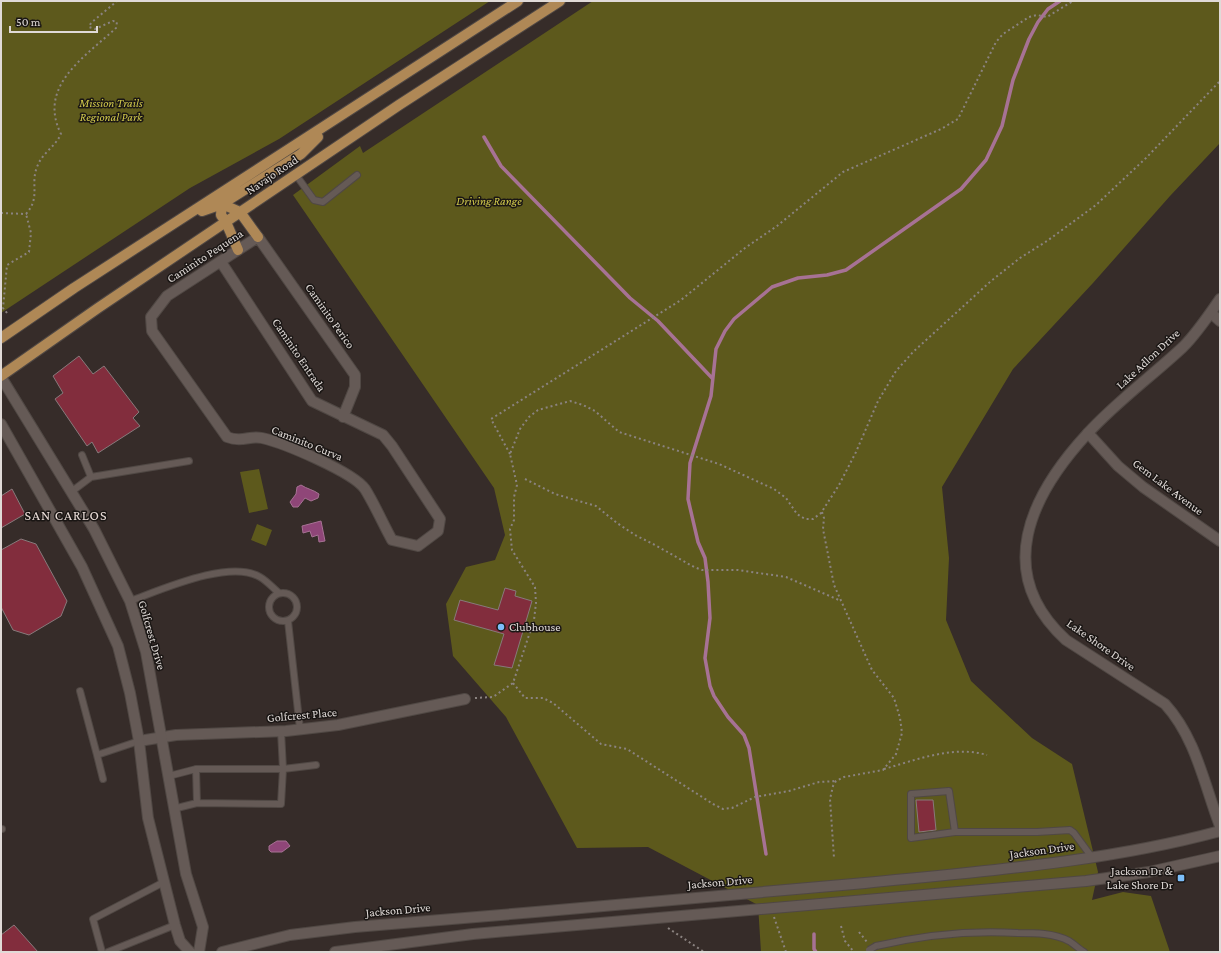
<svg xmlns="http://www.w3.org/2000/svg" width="1221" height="953" font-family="'Crimson Pro',serif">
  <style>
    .green { fill: #5d591c }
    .water { fill: #8f4678; stroke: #a77294 }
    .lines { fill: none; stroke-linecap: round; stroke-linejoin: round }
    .stream { stroke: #a77294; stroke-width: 3.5 }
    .building { fill: #822d3d; stroke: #877a7b }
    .lane-casing { stroke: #504844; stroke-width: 8 }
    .street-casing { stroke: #504844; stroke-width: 12 }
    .secondary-casing { stroke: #504844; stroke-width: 12 }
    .primary-casing { stroke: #504844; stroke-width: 12 }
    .path { stroke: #8b8380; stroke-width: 2; stroke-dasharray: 2 3; stroke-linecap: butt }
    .lane { stroke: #655a56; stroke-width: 6 }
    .street { stroke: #655a56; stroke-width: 10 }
    .secondary { stroke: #655a56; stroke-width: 10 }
    .primary { stroke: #af8856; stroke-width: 10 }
    .lane-bridge-casing { stroke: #504844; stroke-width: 8; stroke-linecap: butt }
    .lane-bridge { stroke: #655a56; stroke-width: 6 }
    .poi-dot { fill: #7cbef9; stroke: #1a1614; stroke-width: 1.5 }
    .labels { text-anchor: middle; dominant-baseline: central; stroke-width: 3; stroke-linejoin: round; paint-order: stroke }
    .park-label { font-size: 12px; font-style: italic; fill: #d4cc4c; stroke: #1a1614 }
    .street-label { font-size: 12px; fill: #e0dad7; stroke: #1a1614 }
    .poi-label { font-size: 12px; fill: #e0dad7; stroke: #1a1614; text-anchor: start }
    .quarter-label { font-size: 14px; letter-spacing: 1px; fill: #e8dbd6; stroke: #1a1614 }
  </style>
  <rect width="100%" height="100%" fill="#362c29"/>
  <path class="green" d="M 1,1 L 490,1 L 279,139 L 190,188 L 1,313 Z
    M 593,1 L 1220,1 L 1220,143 L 1170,196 L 1093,283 L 1013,369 L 942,487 L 949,558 L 946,620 L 971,681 L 1032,738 L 1072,764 L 1098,872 L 1092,900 L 1123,892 L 1151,896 L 1170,952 L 761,952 L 758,905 L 648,847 L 577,848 L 506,717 L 453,656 L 446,604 L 466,567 L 495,560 L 505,535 L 494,488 L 293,195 L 360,146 L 363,153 Z
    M 259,469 L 268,509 L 249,513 L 240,472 Z
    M 257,524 L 272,530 L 266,546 L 251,540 Z"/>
  <path class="water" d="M 301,485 C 307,489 314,490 319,494 L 318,498 L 311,501 L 305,498 L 298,507 L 293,507 L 290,502 L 296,494 L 297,487 Z
    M 321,521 L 325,541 L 319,542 L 318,535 L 312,537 L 310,531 L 303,533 L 302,526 Z
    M 277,841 L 286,841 L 290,846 L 282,852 L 271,852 L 269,850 L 269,846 Z"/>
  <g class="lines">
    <path class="stream" d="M 484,137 L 501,166 L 630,298 L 658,321 L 712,378
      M 766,854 L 749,748 L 744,735 L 728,717 L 714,696 L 710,686 L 705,658 L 710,618 L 708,582 L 705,558 L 698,542 L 688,499 L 690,463 L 711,396 L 716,349 L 725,331 L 734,319 L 772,287 L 798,278 L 827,275 L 846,270 L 961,189 L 986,160 L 1002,126 L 1013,80 L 1029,39 L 1038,22 L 1048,9 L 1060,1
      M 814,934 L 814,949 L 816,952"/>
  </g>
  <path class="building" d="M 79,356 L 93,374 L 104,366 L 139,412 L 133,418 L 140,426 L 98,453 L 92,442 L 87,446 L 55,399 L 63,393 L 53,376 Z
    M 12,489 L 25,514 L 1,528 L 1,496 Z
    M 21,539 L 36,544 L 67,601 L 61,616 L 29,635 L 13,630 L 1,607 L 1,550 Z
    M 505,588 L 516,591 L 515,596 L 532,601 L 512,668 L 494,665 L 504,634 L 454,620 L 460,600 L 498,610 Z
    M 916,800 L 933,800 L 936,830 L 919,832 Z
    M 14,925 L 38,952 L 1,952 L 1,935 Z"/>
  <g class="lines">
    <g class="lane-casing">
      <path id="lane" d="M 296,175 L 314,200 L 323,202 L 357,175
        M 82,455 L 91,477
        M 71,492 L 91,477 L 189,461
        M269 607a14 14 0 1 1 28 0a14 14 0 1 1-28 0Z
        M 130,601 C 161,590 229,559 260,577 C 267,581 273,588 279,593
        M 288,621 L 300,729
        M 80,691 L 97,755
        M 281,731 L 283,769 L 316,765
        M 196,769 L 283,769 L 281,804 L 197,803 Z
        M 169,776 L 196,769
        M 103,779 L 97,755 L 139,741
        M 949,791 L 955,832 L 911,838 L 911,794 Z
        M 173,809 L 197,803
        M 1,829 L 2,829
        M 955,832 L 1037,832 L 1070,830 L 1074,833 L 1091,856
        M 876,946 C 923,935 970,930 1018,933 C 1035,933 1054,933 1069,941 C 1074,944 1079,949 1084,952
        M 102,952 L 93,919 L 164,882
        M 108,952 L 175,925"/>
    </g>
    <g class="street-casing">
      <path id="street" d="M 221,262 L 312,401 L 383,435 L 392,446 L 440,519 L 438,531 L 418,546 L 392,540 C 383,524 375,505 365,489 C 353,472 284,443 262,438 C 250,435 243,443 227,437 L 152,331 L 151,317 L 167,296 L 258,237 L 355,375 L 355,387 L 343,417
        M 1211,313 L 1220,321
        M 1088,433 L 1118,466 L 1143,487 L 1220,541
        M 139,741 L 176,735 L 286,731 L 338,725 L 465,699"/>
    </g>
    <g class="secondary-casing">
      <path id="secondary" d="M 1220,299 C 1209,315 1197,333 1183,347 C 1152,376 1116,402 1087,434 C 1030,496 993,573 1066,640 L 1165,704 C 1196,738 1204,784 1220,826
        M 1,377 L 94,529 L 130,601 L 146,652 L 186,874 L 203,927 L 199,952
        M 1,424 L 82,567 L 118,646 L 130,693 L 139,741 L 148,818 L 175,925 L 180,941 L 190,952
        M 222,952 L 290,935 L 355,927 C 525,913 696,899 865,883 C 984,871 1105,862 1220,831
        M 335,952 L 473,934 L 1086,881 L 1149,872 L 1220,856"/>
    </g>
    <g class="primary-casing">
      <path id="primary" d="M 222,204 L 240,212 L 258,237
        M 222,204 L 221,215 L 226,222 L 238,250
        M 202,211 L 222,204 L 301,154 L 318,137
        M 1,338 L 74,288 L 518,1
        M 1,376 L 98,308 L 399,105 L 560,1"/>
    </g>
    <path class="path" d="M 1,213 L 26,214 C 41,197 30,185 37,167 C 42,153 55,147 61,134 C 37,86 85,57 116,28 L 117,22 L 113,21 L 95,29 L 89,27 L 91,23 L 117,1
      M 7,313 L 3,308 L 7,265 L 29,252 L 31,233 L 26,214
      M 510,454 L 491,419 L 681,300 L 745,248 L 777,226 L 843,172 L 941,129 L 958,119 L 996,42 L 1003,34 L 1029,17 L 1037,15 L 1047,17 L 1073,1
      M 525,479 L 555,494 L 596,506 L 617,523 L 635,535 L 655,545 L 694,567 L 702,570 L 738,570 L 786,577 L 841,601
      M 822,512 L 824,518 L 823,529 L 834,585 L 872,670 L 894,698 L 900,718 L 902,733 L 896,754 L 883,770 L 844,777 L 836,781 L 833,786 L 830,799 L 834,858
      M 513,683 L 525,698 L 543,698 L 553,703 L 601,744 L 627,749 L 713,804 L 723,809 L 732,808 L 755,797 L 789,791 L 819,782 L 836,781
      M 475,698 L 493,697 L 513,683 L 534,620 L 536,603 L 535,587 L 512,550 L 510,529 L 514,520 L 514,497 L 517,485 L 510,454 L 520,429 L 529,417 L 538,410 L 570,401 L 583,405 L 595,411 L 619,432 L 719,464 L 774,489 L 786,498 L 797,514 L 805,519 L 813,519 L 821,513 L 839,485 L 856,452 L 878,401 L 896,371 L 913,352 L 991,281 L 1020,258 L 1047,241 L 1096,205 L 1146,158 L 1220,81
      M 884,769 C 916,760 953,745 987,755
      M 774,917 L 786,952
      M 841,926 L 845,941 L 854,952
      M 668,928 L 704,952
      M 859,932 L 867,942"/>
    <use href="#lane" class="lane"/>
    <use href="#street" class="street"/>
    <use href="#secondary" class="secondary"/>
    <use href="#primary" class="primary"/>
    <g class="lane-bridge-casing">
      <path id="lane-bridge" d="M 869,950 L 876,946"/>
    </g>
    <use href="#lane-bridge" class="lane-bridge"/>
  </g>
  <g class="poi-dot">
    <circle cx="501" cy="627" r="4"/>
    <rect x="1177" y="874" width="8" height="8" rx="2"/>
  </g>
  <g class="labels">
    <g class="park-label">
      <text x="111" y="103">Mission Trails<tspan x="111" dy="14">Regional Park</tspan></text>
      <text x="489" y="201">Driving Range</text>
    </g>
    <g class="street-label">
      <text transform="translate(272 175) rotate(-34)">Navajo Road</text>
      <text transform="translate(205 256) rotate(-33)">Caminito Pequena</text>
      <text transform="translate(330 316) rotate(55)">Caminito Perico</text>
      <text transform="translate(299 355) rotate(56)">Caminito Entrada</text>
      <text transform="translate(1148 359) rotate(-43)">Lake Adlon Drive</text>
      <text transform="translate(307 443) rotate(22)">Caminito Curva</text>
      <text transform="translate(1168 487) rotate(37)">Gem Lake Avenue</text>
      <text transform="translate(152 635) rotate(74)">Golfcrest Drive</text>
      <text transform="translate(1101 645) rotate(35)">Lake Shore Drive</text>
      <text transform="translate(302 715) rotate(-5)">Golfcrest Place</text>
      <text transform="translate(1042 850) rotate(-8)">Jackson Drive</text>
      <text transform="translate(720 882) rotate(-5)">Jackson Drive</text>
      <text transform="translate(398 910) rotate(-5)">Jackson Drive</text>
    </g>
    <g class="poi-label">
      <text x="509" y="627">Clubhouse</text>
      <text x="1173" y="871" text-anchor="end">Jackson Dr &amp;<tspan x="1173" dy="14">Lake Shore Dr</tspan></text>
    </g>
    <g class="quarter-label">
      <text x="66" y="515">SAN CARLOS</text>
    </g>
  </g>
  <rect width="1221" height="953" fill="none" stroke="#e0dad7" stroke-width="4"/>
  <path d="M10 26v6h87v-6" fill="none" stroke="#e0dad7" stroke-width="2"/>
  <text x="16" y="26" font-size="12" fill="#e0dad7" stroke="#1a1614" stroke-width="3" paint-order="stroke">50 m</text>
</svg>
